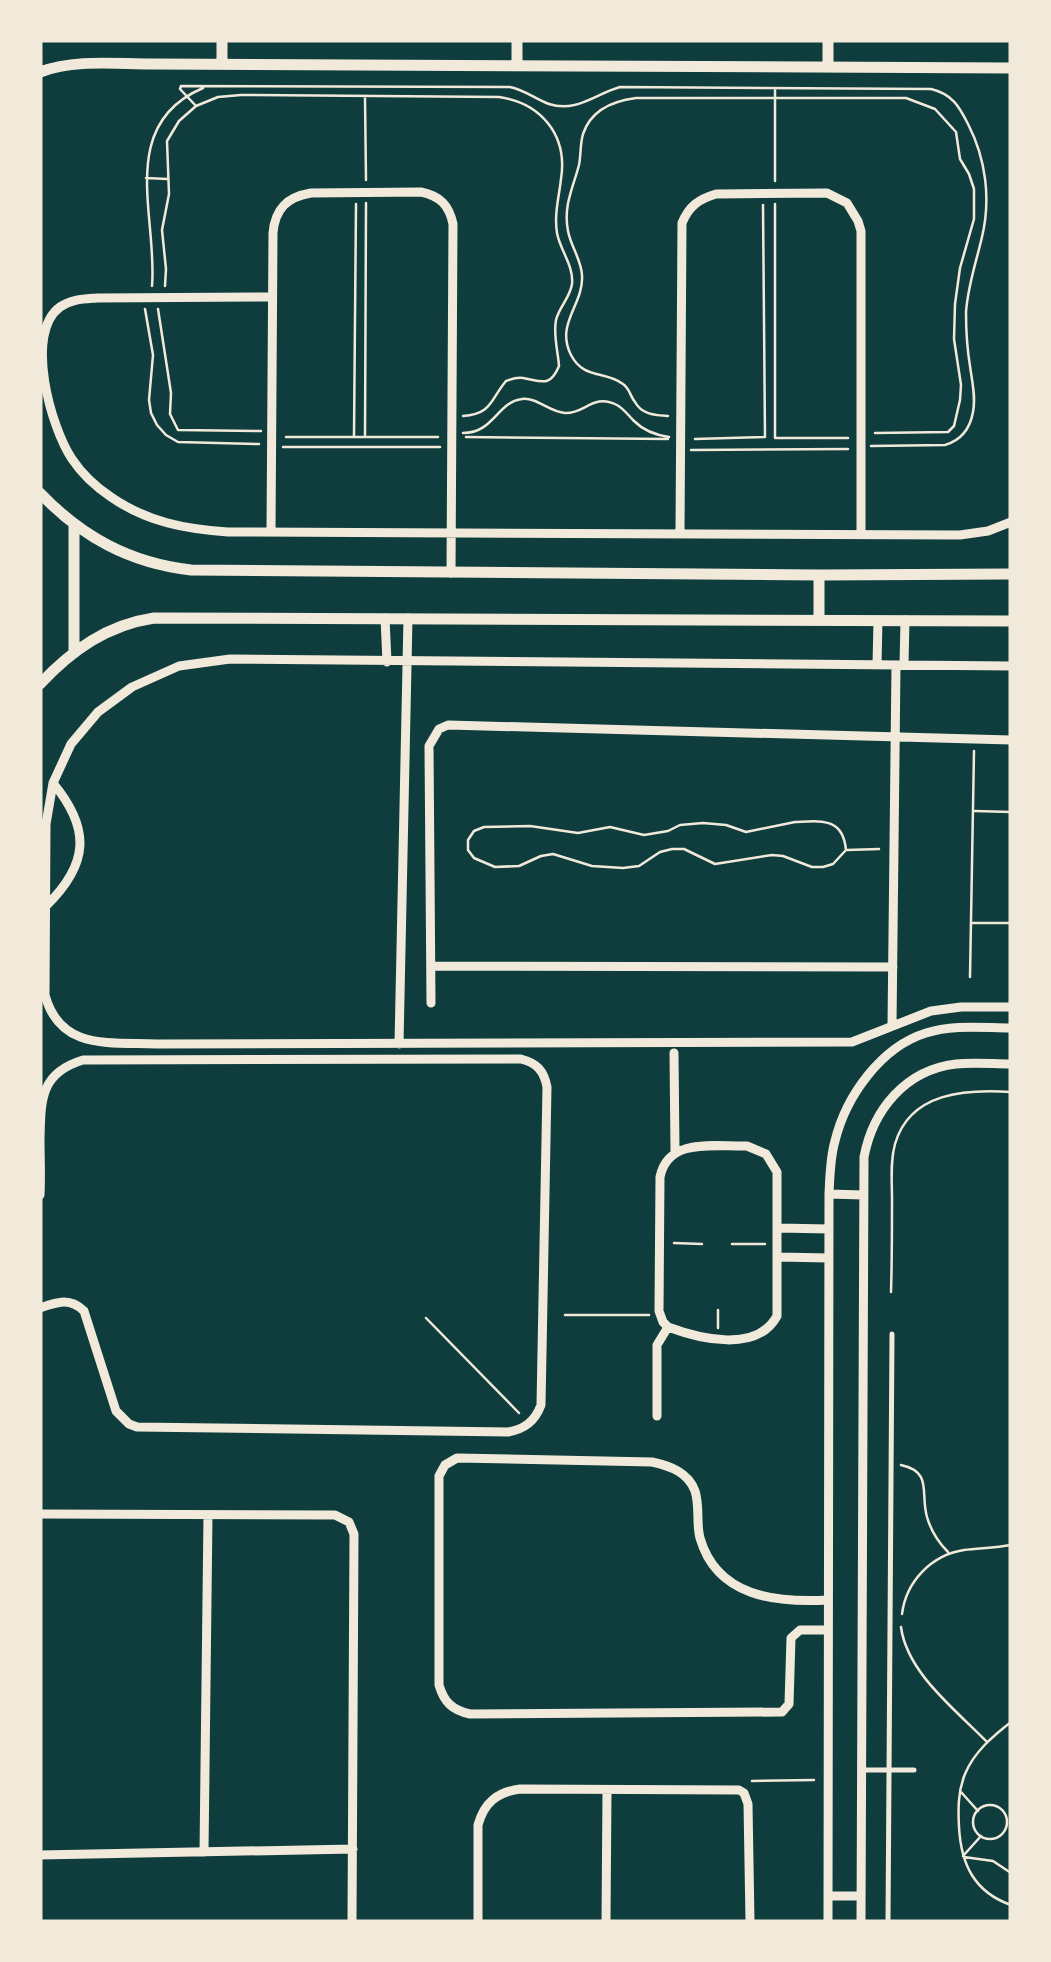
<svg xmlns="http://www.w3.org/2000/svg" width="1051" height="1962" font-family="'Public Sans',sans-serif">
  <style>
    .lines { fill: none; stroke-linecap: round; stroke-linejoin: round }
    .path { stroke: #f1e9da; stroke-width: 2.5 }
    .service { stroke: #f1e9da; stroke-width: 5 }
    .minor { stroke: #f1e9da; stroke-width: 9 }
    .tertiary { stroke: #f1e9da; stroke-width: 11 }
  </style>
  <rect width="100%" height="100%" fill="#0f3d3e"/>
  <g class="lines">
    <path class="path" d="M 775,89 L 775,181
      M 365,98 L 366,180
      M 196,106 L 180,89 L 181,86 L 510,87 C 525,90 535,99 549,104 C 576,113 595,94 620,87 L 931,89 C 952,94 959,106 968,124 C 986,159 991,199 982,237 C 976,263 968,285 966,312 C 966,330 967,348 970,366 C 972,381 976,397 973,412 C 970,429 962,440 945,445 L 871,446
      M 146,178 L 167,179
      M 775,204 L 775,438 L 848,438
      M 152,286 C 158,218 116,125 203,88
      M 165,286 L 166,269 L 162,230 L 169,194 L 167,141 L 179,121 L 196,106 L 218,97 L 241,95 L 499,97 C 541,103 568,135 561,179 C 559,197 554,214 557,233 C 560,250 574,266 572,284 C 570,298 559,307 556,320 C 553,335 558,351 559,366 C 550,388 541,381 523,378 C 516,377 512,379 506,381 C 490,400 492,414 463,416
      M 145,309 L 153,355 L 149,400 L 151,413 L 157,425 L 166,435 L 178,442 L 259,444
      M 158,309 L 171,393 L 170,414 L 178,430 L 261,431
      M 668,416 C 656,415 642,415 635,402 C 630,396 630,389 623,384 C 605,370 584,380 571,355 C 555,323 584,305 582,275 C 581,259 571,247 568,231 C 563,206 573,188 579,165 C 581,155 580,144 583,134 C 591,110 612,101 636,98 L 906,98 L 935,109 L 956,132 L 960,159 L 969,174 L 974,189 L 974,219 L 960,268 L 955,304 L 954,339 L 961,385 L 960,400 L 954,426 L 948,432 L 875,433
      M 463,433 C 494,433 497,402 522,399 C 537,397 549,412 565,413 C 585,414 593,393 617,405 C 624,409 628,415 634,421 C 644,431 655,435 669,437
      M 365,435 L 366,203
      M 354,436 L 356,204
      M 286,437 L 438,437
      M 466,437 L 668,439
      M 695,439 L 765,437 L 763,205
      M 283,447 L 440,447
      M 691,450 L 848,449
      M 975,811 L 1011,812
      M 795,822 C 821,821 843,817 846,850 L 833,864 L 823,867 L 812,867 L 783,856 L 772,855 L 715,864 L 684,849 L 672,849 L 660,852 L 639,866 L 623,868 L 592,866 L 553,854 L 541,856 L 519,866 L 495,867 L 474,858 L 468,850 L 468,840 L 474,831 L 484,827 L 530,826 L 578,833 L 610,827 L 644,835 L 668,831 L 680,825 L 703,823 L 726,825 L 746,832 Z
      M 847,850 L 879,849
      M 973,923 L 1011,923
      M 970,977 L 974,751
      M 674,1243 L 702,1244
      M 732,1244 L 765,1244
      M 891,1292 C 892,1261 892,1230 892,1199 C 892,1181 890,1162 895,1144 C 910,1092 966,1089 1011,1092
      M 718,1310 L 718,1328
      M 565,1315 L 649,1315
      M 426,1318 L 519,1413
      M 901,1465 C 933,1472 920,1493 927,1517 C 931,1531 938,1542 948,1552
      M 902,1614 C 906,1582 931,1555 964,1550 C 979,1548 995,1548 1011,1545
      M 901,1627 C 907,1673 956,1710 987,1742
      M 1011,1722 C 993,1736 974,1752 965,1774 C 958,1791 958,1809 959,1827 C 961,1864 974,1892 1011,1905
      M 752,1781 L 814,1780
      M 961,1792 L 978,1811
      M973 1822a17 17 0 1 1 34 0a17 17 0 1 1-34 0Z
      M 963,1856 L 981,1836
      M 964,1857 L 993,1861 L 1011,1873"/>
    <path class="service" d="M 862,1770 L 914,1770
      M 888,1922 L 892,1334"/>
    <path class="minor" d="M 272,297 L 97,298 C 84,299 71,299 60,307 C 24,333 51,428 72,459 C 82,474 96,487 111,497 C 147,522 185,529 228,532 L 960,535 L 988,531 L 1011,522
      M 271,532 L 273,233 C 275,209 287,197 311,193 L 421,192 C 440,196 449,205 453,224 L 451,573
      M 680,533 L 682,223 C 689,206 699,199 716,194 L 827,193 L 847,203 L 858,221 L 861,231 L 861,534
      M 385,618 L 387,662
      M 877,665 L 878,620
      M 904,665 L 905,620
      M 1011,666 L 230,659 L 179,666 L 132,687 L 98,712 L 71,744 L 53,783 L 46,824 L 45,995 C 60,1051 110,1042 157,1044 L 852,1042 L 931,1011 L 961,1007 L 1011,1007
      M 46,906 C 89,864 91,829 53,783
      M 431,966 L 893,967
      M 431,1003 L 429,746 L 439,729 L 448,725 L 1011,740
      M 892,1026 L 896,665
      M 399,1044 L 408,618
      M 674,1053 L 675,1152
      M 747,1146 L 766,1154 L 777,1172 L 777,1316 C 757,1353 700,1339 668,1327 L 663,1322 L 659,1311 L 660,1177 C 668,1137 715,1147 747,1146 Z
      M 829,1194 L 863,1195
      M 40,1195 C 41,1176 40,1157 40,1138 C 41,1100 40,1073 83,1060 L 521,1059 C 537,1063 544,1071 547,1087 L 541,1405 C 535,1421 525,1429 508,1432 L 137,1427 L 129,1424 L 116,1411 L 84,1311 C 70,1297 57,1302 40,1308
      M 778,1228 L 829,1229
      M 778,1257 L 829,1258
      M 657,1416 L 657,1345 L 668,1327
      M 40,1514 L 335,1515 L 349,1522 L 354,1534 L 352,1922
      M 828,1600 C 776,1603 717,1597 700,1538 C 696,1523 700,1506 695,1491 C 688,1472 670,1466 652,1462 L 457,1458 L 445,1465 L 439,1476 L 439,1685 C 444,1702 452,1710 470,1714 L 782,1712 L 789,1704 L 791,1638 L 800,1630 L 828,1630
      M 204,1852 L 208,1515
      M 40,1855 L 353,1849
      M 828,1896 L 861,1896
      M 478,1922 L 478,1825 C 484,1803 497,1792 520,1789 L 739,1790 L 744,1793 L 748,1804 L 750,1922
      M 606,1922 L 607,1790
      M 828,1922 L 829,1194 C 830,1176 830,1158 835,1141 C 846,1096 881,1047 926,1033 C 953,1024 984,1028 1011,1028
      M 861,1922 L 864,1157 C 873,1110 905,1070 956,1064 C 974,1062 993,1064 1011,1064"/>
    <path class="tertiary" d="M 222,40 L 222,64
      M 828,40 L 828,67
      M 517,65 L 517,40
      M 40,72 C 75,59 115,64 152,64 L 1011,68
      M 40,493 C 82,537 130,563 191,570 L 819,575 L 1011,574
      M 74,525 L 74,653
      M 819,620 L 819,575
      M 40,684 C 72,650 107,625 154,618 L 1011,621"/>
  </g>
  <rect width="1051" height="1962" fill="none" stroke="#f1e9da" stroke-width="85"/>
</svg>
